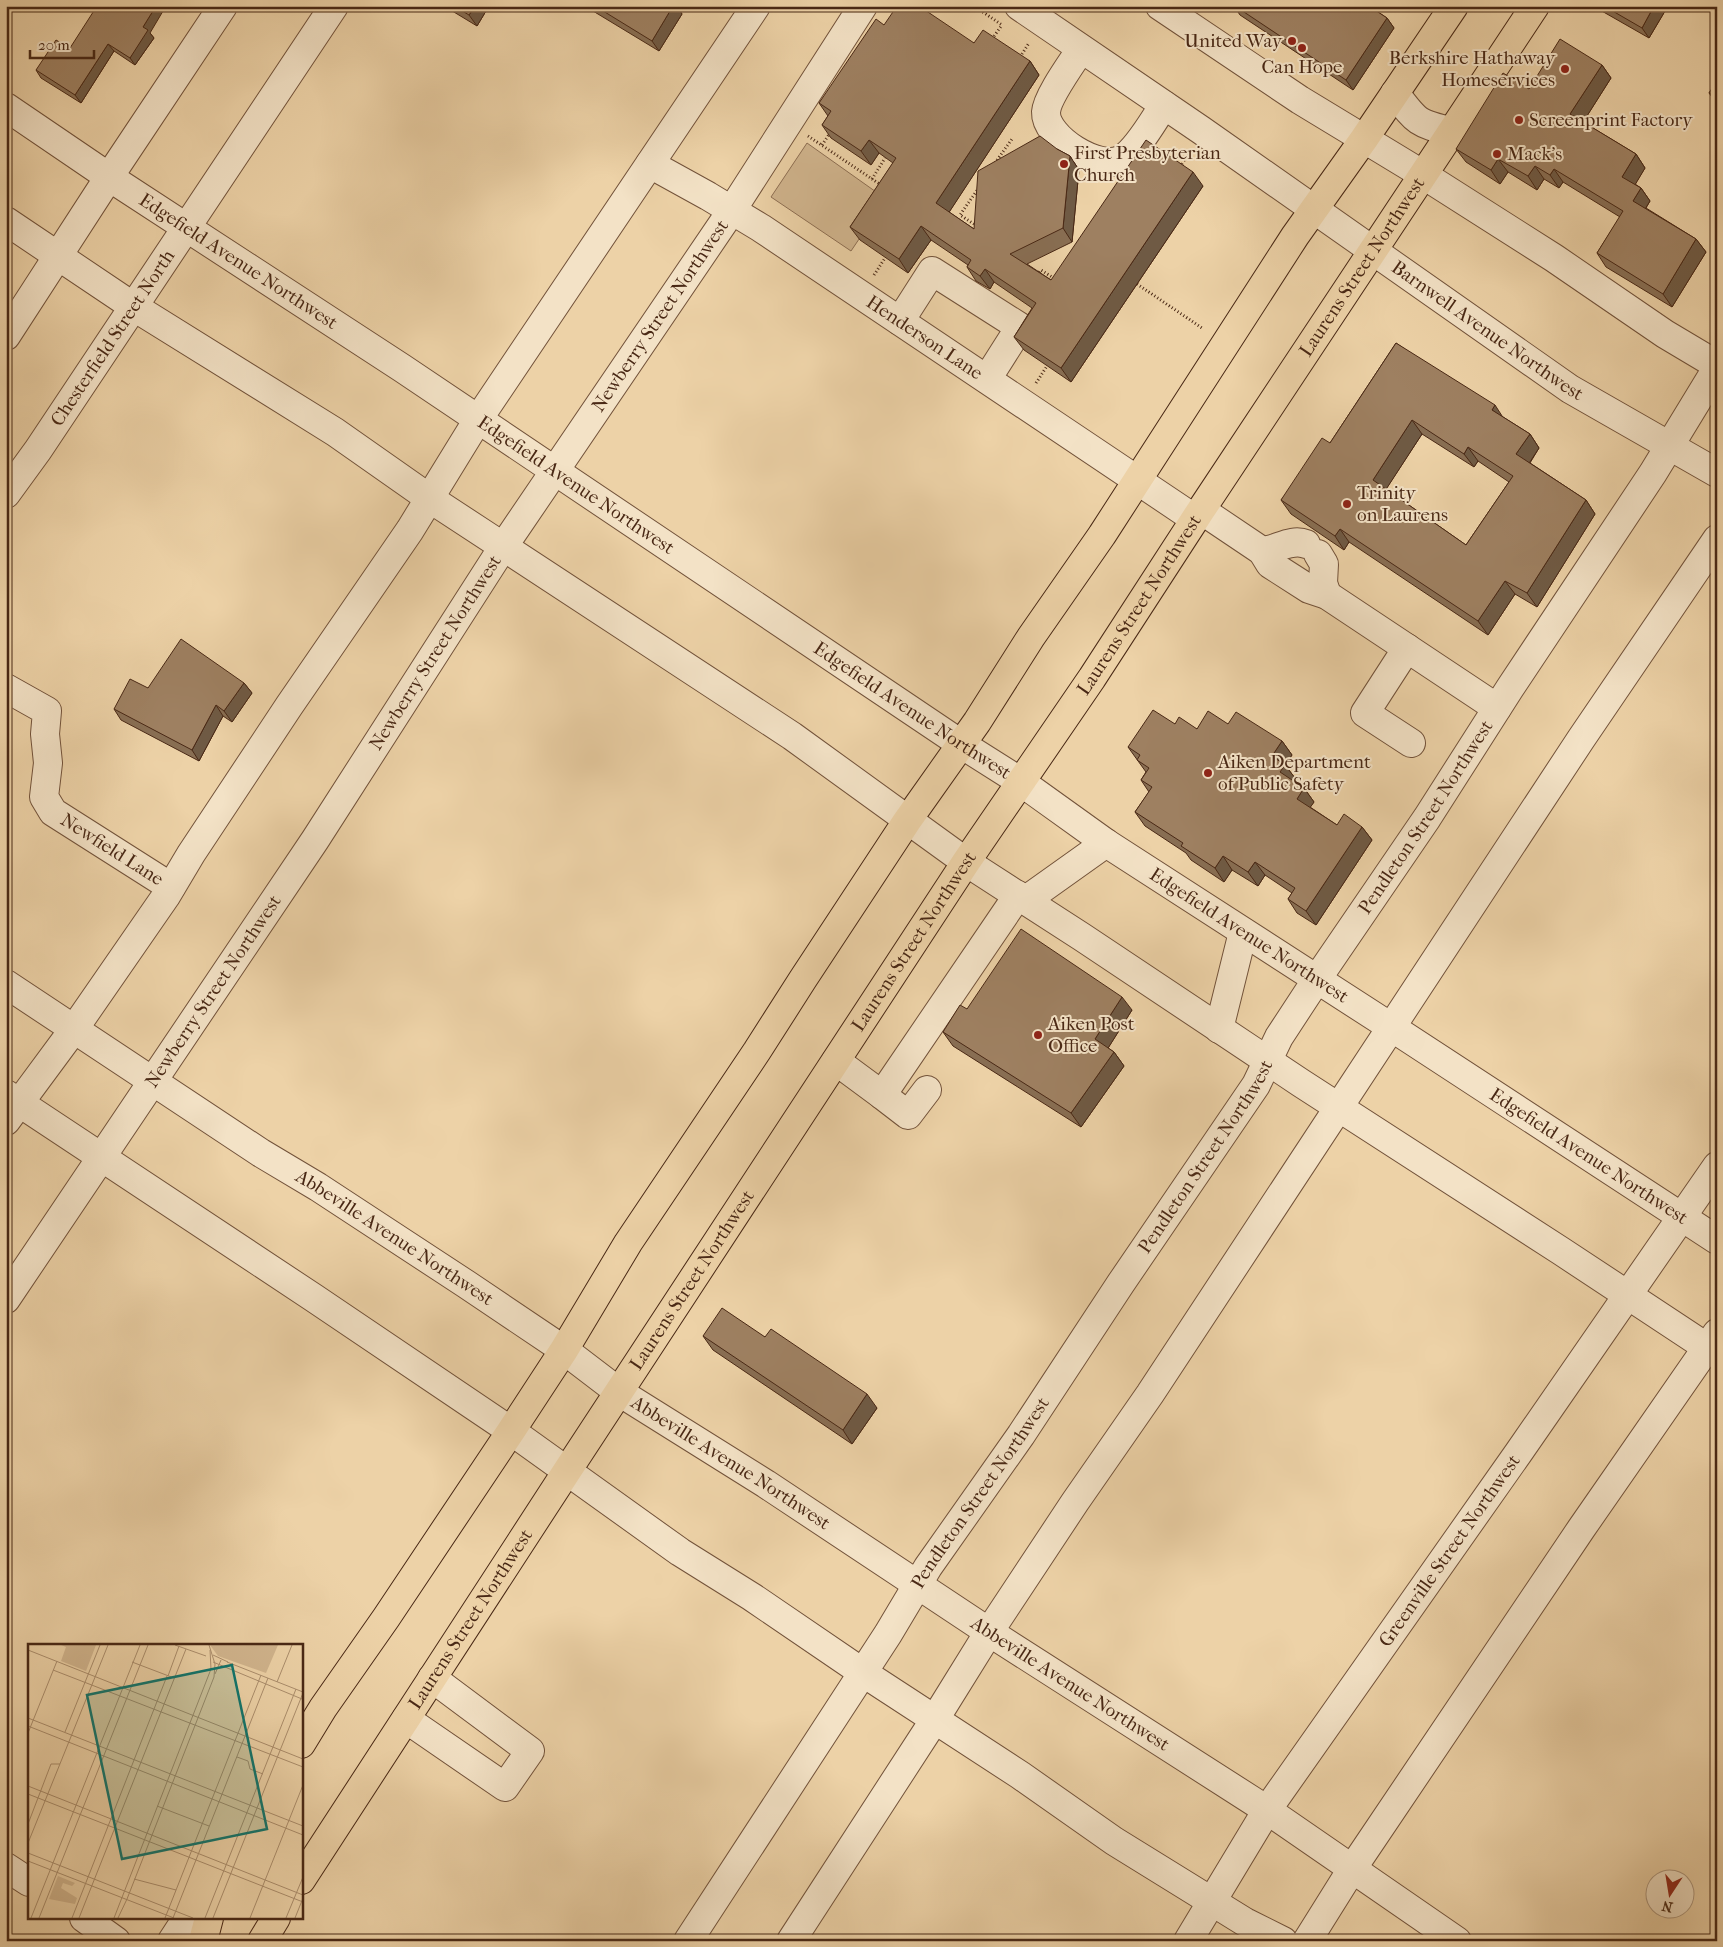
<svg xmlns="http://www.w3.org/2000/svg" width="1723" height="1947" font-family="'IM FELL French Canon',serif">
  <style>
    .green { fill: #d1b58e; stroke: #8d6e52 }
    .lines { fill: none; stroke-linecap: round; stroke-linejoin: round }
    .minor-casing { stroke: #72523a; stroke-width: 30 }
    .major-casing { stroke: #492815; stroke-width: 30 }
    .path { stroke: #492815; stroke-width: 3; stroke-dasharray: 1 2.5; stroke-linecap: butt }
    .minor { stroke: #f3e2c6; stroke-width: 28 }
    .major { stroke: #edd2a7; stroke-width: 28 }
    .wall { fill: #886e53; stroke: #492815; fill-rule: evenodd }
    .shaded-wall { fill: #6f5a44; stroke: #492815 }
    .building { fill: #9e8061; stroke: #492815; fill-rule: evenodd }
    .poi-dot { fill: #8f2418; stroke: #f3e2c6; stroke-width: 2 }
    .labels { text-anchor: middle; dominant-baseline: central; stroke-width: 4; stroke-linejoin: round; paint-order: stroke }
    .poi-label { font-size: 19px; fill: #492815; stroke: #f3e2c6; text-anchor: start }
    .street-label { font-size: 19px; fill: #492815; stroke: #f3e2c6 }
    .inset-road { fill: none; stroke: #ab8e6d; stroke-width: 1 }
    .view { fill: #0f766e; fill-opacity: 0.15; stroke: #0f766e; stroke-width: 2.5 }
    .inset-edge { fill: none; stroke: #492815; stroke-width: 2.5 }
  </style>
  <rect width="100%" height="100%" fill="#edd2a7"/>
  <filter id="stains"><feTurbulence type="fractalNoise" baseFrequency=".004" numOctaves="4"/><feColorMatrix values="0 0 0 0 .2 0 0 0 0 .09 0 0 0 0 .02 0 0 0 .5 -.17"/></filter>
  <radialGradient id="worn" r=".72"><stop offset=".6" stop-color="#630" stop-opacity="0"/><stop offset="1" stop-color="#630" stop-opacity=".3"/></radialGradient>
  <path class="green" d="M 807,143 L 886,199 L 851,251 L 771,197 Z"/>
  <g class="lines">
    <g class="minor-casing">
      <g id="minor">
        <path id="s1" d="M 1019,6 L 1201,130 L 1570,389 L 1717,473"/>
        <path d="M 1160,6 L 1300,100 L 1422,174 L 1554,258 L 1665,334 L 1717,365"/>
        <path d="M 1081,49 C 1072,63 1047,97 1046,112 C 1045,138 1100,172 1122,159 C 1138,149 1153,121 1164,105"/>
        <path d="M 1395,93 C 1416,121 1416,123 1450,131"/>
        <path id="s2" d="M 6,107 L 109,177 L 402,368 L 961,744 L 1021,782 L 1106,843 L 1391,1027 L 1717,1240"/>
        <path id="s3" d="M 650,164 L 708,196 L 761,228 L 1195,519"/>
        <path d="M 6,221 L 134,307 L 335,432 L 429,498 L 792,736 L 966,862 L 1082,937 L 1301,1083 L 1561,1251 L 1717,1354"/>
        <path d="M 900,321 L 932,271 L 1020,327 L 987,379"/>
        <path d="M 6,336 L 109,177 L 223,6"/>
        <path id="s4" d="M 6,494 L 38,450 L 334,6"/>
        <path d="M 1201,510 L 1262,551 L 1270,564 L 1309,589 L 1327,595 L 1497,708"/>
        <path d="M 1262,551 C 1277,550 1291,538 1306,544"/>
        <path d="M 1318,554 L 1324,564 L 1323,583 L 1327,595"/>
        <path d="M 1407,648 L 1365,713 L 1411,743"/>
        <path id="s5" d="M 6,688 L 47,711 L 45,734 L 48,763 L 44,797 L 53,812 L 171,887"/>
        <path d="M 1026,900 L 1106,843"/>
        <path id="s6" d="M 6,984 L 261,1153 L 318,1187 L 466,1284 L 564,1350 L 619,1392 L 766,1484 L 989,1632 L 1267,1810 L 1457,1941"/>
        <path d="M 1219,1029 L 1243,932"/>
        <path d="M 836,1061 L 882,1095"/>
        <path d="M 927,1090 L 908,1115 L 882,1095 L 1018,895"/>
        <path d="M 6,1094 L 314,1298 L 511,1431 L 680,1552 L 752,1597 L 862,1672 L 1020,1775 L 1114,1841 L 1245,1922 L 1283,1941"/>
        <path d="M 6,1121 L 74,1029 L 166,896 L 191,854 L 289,706 L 410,530 L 477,421 L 756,6"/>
        <path id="s7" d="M 6,1299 L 315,840 L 503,547 L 732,210 L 863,6"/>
        <path d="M 406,1719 L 505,1787 L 530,1751 L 432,1678"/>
        <path d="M 6,1867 L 29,1882"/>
        <path d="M 84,1918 L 116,1941"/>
        <path d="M 172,1941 L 187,1918"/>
        <path id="s8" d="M 688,1941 L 888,1634 L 928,1567 L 1021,1435 L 1121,1283 L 1256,1085 L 1279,1037 L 1317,979 L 1427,818 L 1510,688 L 1653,473 L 1717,368"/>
        <path d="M 791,1941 L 935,1719 L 989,1632 L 1075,1502 L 1150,1394 L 1581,739 L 1717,539"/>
        <path id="s9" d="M 1188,1941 L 1267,1810 L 1519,1452 L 1717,1166"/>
        <path d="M 1307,1941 L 1352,1869 L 1581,1529 L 1717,1333"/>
      </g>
    </g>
    <g class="major-casing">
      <g id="major">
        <path d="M 301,1744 L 323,1708 L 386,1618 L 511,1431 L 564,1350 L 628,1243 L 757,1051 L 803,979 L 907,821 L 977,722 L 1031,637 L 1102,535 L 1295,236 L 1364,139 L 1454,6"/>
        <path id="s10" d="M 301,1880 L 567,1471 L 966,862 L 1092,678 L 1201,510 L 1535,6"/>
        <path d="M 203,1941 L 209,1918"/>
        <path d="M 262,1941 L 276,1918"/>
      </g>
    </g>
    <path class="path" d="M 974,6 L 1002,25
      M 992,39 L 1002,25
      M 1020,57 L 1029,43
      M 808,136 L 881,185
      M 822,145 L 830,133
      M 995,163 L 1012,139
      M 1180,167 L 1190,151
      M 872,179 L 885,158
      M 977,226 L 960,215 L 978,189
      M 874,275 L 885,258
      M 1037,275 L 1041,270 L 1055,279
      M 1137,284 L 1202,328
      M 1036,383 L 1047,366"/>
    <use href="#minor" class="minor"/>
    <use href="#major" class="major"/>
  </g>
  <path class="wall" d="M 444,6 L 489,6 L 477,26 Z
    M 590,6 L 677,6 L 682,14 L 659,51 L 593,11 Z
    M 1234,6 L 1369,6 L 1387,18 L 1394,28 L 1353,90 L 1240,15 Z
    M 1593,6 L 1668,6 L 1649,38 Z
    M 884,25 L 974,43 L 1030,61 L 1039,75 L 949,212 L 974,229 L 1057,149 L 1070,156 L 1079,170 L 1072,242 L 1027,264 L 1051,280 L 1203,186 L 1071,382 L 1024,350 L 1014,337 L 1032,308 L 994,282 L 990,289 L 976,281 L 967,267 L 968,265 L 931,240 L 908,273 L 860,240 L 850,227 L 893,163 L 879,153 L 871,165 L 831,138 L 822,125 L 828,116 L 819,103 Z
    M 150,33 L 154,38 L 135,65 L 114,51 L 81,103 L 41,78 L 36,70 L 70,48 Z
    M 1602,65 L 1611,78 L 1583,122 L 1636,154 L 1645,168 L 1635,184 L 1641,188 L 1650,201 L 1646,208 L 1696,239 L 1706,252 L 1672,307 L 1606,267 L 1597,253 L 1620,217 L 1563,182 L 1559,188 L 1544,179 L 1537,190 L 1508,172 L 1500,184 L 1466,162 L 1456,149 L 1529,89 Z
    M 1717,81 L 1717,104 L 1709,93 Z
    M 1396,343 L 1503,417 L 1530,434 L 1539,448 L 1530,463 L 1586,500 L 1595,514 L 1537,607 L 1515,594 L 1488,635 L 1349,542 L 1344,550 L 1291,514 L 1281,500 L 1330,443 ZM 1422,434 L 1474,467 L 1478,461 L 1509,482 L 1466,545 L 1386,489 Z
    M 244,683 L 252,693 L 232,722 L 223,716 L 199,761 L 121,720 L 114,709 L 148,688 Z
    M 1175,724 L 1197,729 L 1228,724 L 1282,741 L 1292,755 L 1285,765 L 1295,778 L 1293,781 L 1304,788 L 1314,802 L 1310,807 L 1337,825 L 1362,827 L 1372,840 L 1316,925 L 1297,913 L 1288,899 L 1292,893 L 1265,875 L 1258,886 L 1232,870 L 1224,882 L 1191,860 L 1186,853 L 1145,826 L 1135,812 L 1149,792 L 1141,780 L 1146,772 L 1128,747 Z
    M 967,1009 L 1132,1010 L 1108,1048 L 1114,1052 L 1124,1066 L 1081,1127 L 953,1046 L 943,1032 Z
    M 703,1336 L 765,1337 L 877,1408 L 852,1444 L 713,1350 Z"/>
  <path class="shaded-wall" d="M 156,6 L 166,6 L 150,33 L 154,38 L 135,65 L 130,58 L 143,27 Z
    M 475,6 L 489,6 L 477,26 L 469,15 Z
    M 673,6 L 677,6 L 682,14 L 659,51 L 652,41 Z
    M 1654,6 L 1668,6 L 1649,38 L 1642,28 Z
    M 1387,18 L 1394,28 L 1353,90 L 1346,80 Z
    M 108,44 L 114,51 L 81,103 L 75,95 Z
    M 1030,61 L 1039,75 L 946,217 L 936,203 Z
    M 1602,65 L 1611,78 L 1580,127 L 1570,114 Z
    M 869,140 L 879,153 L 871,165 L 861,151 Z
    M 1636,154 L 1645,168 L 1632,190 L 1622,177 Z
    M 1070,156 L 1079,170 L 1072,242 L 1063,228 Z
    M 1498,159 L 1508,172 L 1500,184 L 1491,170 Z
    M 1535,166 L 1544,179 L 1537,190 L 1528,176 Z
    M 1554,169 L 1563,182 L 1559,188 L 1550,175 Z
    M 1193,172 L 1203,186 L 1071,382 L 1061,368 Z
    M 1641,188 L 1650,201 L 1642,214 L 1633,201 Z
    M 921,226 L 931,240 L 908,273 L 899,259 Z
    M 1696,239 L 1706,252 L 1672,307 L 1663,294 Z
    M 985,269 L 994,282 L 990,289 L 980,276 Z
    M 1495,405 L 1504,419 L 1492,410 Z
    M 1412,420 L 1422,434 L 1383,494 L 1373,480 Z
    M 1530,434 L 1539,448 L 1526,468 L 1516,454 Z
    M 1468,447 L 1478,461 L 1474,467 L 1464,454 Z
    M 1586,500 L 1595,514 L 1537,607 L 1527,593 Z
    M 1340,529 L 1349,542 L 1344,550 L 1335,536 Z
    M 1505,581 L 1515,594 L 1488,635 L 1478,621 Z
    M 244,683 L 252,693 L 232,722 L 224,711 Z
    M 216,705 L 223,716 L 199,761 L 192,750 Z
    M 1282,741 L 1292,755 L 1285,765 L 1295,778 L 1290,786 L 1280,772 L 1272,756 Z
    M 1304,788 L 1314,802 L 1307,812 L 1297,799 Z
    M 1362,827 L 1372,840 L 1316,925 L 1306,911 Z
    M 1223,856 L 1232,870 L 1224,882 L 1215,868 Z
    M 1255,862 L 1265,875 L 1258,886 L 1248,872 Z
    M 1122,997 L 1132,1010 L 1105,1053 L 1095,1039 Z
    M 1114,1052 L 1124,1066 L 1081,1127 L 1071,1113 Z
    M 867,1394 L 877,1408 L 852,1444 L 843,1430 Z"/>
  <path class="building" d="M 97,6 L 156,6 L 143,27 L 148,30 L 130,58 L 108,44 L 75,95 L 36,70 L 56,40 L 70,48 Z
    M 454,6 L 475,6 L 469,15 Z
    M 595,6 L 673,6 L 652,41 Z
    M 897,6 L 919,6 L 974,43 L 983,30 L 1030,61 L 936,203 L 974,229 L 978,171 L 1040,136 L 1057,149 L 1070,156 L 1063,228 L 1010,254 L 1051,280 L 1146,140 L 1193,172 L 1061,368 L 1014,337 L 1036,303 L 985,269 L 980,276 L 967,267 L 971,260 L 921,226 L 899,259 L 850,227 L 896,158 L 869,140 L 861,151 L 822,125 L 831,111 L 819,103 L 876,19 L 884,25 Z
    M 1235,6 L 1369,6 L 1387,18 L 1346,80 Z
    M 1604,6 L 1654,6 L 1642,28 Z
    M 1560,39 L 1602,65 L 1570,114 L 1636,154 L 1622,177 L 1641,188 L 1633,201 L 1696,239 L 1663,294 L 1597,253 L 1623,211 L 1554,169 L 1550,175 L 1535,166 L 1528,176 L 1498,159 L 1491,170 L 1456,149 L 1503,73 L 1529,89 Z
    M 1717,81 L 1717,98 L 1709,93 Z
    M 1396,343 L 1495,405 L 1492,410 L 1530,434 L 1516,454 L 1586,500 L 1527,593 L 1505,581 L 1478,621 L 1340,529 L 1335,536 L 1281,500 L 1322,438 L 1330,443 ZM 1412,420 L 1464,454 L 1468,447 L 1513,476 L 1466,545 L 1373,480 Z
    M 181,639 L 244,683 L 224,711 L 216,705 L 192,750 L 114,709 L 130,679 L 148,688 Z
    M 1153,710 L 1175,724 L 1179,717 L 1197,729 L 1208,711 L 1228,724 L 1236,712 L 1282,741 L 1272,756 L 1285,765 L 1280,772 L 1304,788 L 1297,799 L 1337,825 L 1344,814 L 1362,827 L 1306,911 L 1288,899 L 1295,888 L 1255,862 L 1248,872 L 1223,856 L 1215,868 L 1181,846 L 1183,843 L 1135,812 L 1152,787 L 1141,780 L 1149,768 L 1137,760 L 1140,755 L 1128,747 Z
    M 1021,929 L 1122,997 L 1095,1039 L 1114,1052 L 1071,1113 L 943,1032 L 960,1005 L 967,1009 Z
    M 722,1308 L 765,1337 L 771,1329 L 867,1394 L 843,1430 L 703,1336 Z"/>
  <g class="poi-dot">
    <circle cx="1292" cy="41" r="5"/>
    <circle cx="1302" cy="48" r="5"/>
    <circle cx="1565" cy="69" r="5"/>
    <circle cx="1519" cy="120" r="5"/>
    <circle cx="1497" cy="154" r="5"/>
    <circle cx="1064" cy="164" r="5"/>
    <circle cx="1347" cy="504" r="5"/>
    <circle cx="1208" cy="773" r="5"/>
    <circle cx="1038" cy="1035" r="5"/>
  </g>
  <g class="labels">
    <g class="poi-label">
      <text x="1282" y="41" text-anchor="end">United Way</text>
      <text x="1555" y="58" text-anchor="end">Berkshire Hathaway<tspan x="1555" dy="22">Homeservices</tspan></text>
      <text x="1302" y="67" text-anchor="middle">Can Hope</text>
      <text x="1529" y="120">Screenprint Factory</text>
      <text x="1074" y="153">First Presbyterian<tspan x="1074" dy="22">Church</tspan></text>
      <text x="1507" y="154">Mack's</text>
      <text x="1357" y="493">Trinity<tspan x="1357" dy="22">on Laurens</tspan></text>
      <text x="1218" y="762">Aiken Department<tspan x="1218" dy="22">of Public Safety</tspan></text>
      <text x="1048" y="1024">Aiken Post<tspan x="1048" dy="22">Office</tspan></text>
    </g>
    <g class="street-label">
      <text stroke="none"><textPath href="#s2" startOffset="279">Edgefield Avenue Northwest</textPath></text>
      <text stroke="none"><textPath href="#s10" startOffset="1931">Laurens Street Northwest</textPath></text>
      <text stroke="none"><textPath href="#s7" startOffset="1181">Newberry Street Northwest</textPath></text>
      <text stroke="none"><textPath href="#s1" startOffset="570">Barnwell Avenue Northwest</textPath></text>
      <text stroke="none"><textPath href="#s4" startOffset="189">Chesterfield Street North</textPath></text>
      <text stroke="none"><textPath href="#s3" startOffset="325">Henderson Lane</textPath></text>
      <text stroke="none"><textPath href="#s2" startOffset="684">Edgefield Avenue Northwest</textPath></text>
      <text stroke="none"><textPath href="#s10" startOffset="1526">Laurens Street Northwest</textPath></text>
      <text stroke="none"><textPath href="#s7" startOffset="776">Newberry Street Northwest</textPath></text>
      <text stroke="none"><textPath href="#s2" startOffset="1089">Edgefield Avenue Northwest</textPath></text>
      <text stroke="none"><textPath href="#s8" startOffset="1345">Pendleton Street Northwest</textPath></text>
      <text stroke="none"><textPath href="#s5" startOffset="221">Newfield Lane</textPath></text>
      <text stroke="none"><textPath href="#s2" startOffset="1494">Edgefield Avenue Northwest</textPath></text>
      <text stroke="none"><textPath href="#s10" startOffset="1121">Laurens Street Northwest</textPath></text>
      <text stroke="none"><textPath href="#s7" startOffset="371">Newberry Street Northwest</textPath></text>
      <text stroke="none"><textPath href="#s8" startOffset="940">Pendleton Street Northwest</textPath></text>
      <text stroke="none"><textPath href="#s2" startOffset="1899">Edgefield Avenue Northwest</textPath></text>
      <text stroke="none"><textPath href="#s6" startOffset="464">Abbeville Avenue Northwest</textPath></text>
      <text stroke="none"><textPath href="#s10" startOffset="716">Laurens Street Northwest</textPath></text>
      <text stroke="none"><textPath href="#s6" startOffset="869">Abbeville Avenue Northwest</textPath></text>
      <text stroke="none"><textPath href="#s8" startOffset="535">Pendleton Street Northwest</textPath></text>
      <text stroke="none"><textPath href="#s9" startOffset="470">Greenville Street Northwest</textPath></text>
      <text stroke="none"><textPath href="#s10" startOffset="311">Laurens Street Northwest</textPath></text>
      <text stroke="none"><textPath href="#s6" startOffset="1274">Abbeville Avenue Northwest</textPath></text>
    </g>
  </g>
  <g transform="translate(28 1644)">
    <rect width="275" height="275" fill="#edd2a7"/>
    <path d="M 33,1 L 68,1 L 58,27 L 33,17 L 38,3 ZM 182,1 L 250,1 L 238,29 L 190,12 ZM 30,232 L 47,239 L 44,242 L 35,239 L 33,244 L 49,254 L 47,260 L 21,255 Z" fill="#d1b58e"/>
    <path class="inset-road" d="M 147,1 L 178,12M 0,6 L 275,115M 185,11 L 200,18M 104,18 L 146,34M 185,18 L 274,55M 199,18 L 275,48M 25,26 L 275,123M 187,30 L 193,16M 140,32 L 151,2M 249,38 L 264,1M 0,74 L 275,182M 0,82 L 275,191M 37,88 L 72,1M 0,89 L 29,17M 209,113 L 220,117 L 222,125 L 235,130M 0,142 L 275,251M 0,150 L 275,258M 129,162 L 181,182M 0,180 L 23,120 L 32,120M 0,199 L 80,1M 0,209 L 165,274M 0,217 L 146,274M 106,235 L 148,246M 99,255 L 186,33 L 187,20 L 181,1M 3,274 L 112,1M 11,274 L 120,1M 44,274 L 139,32M 51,274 L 158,5M 86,274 L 183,25 L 182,6M 90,274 L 99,255M 137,274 L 233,31M 145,274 L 240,34M 177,274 L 268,45M 185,274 L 275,49M 222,274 L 275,141M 258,274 L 275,233M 267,274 L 275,254"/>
    <path class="view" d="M 204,21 L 239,185 L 94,215 L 59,51 Z"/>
    <rect width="275" height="275" class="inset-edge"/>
  </g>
  <rect width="1723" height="1947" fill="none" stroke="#edd2a7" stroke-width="25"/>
  <rect x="8" y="8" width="1708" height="1932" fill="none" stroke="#492815" stroke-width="2.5"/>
  <rect x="12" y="12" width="1698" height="1922" fill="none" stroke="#492815"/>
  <g transform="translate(1670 1894) rotate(192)"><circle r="24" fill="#f3e2c6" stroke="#af987f"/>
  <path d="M0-4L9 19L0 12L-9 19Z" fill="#8f2418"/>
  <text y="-8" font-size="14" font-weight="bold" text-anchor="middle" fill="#492815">N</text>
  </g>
  <path d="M30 50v8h64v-8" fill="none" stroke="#492815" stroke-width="2.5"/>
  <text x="38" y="50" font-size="15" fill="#492815" stroke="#f3e2c6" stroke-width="4" paint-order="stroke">20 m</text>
  <rect width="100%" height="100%" filter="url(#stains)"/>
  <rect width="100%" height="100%" fill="url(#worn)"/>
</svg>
